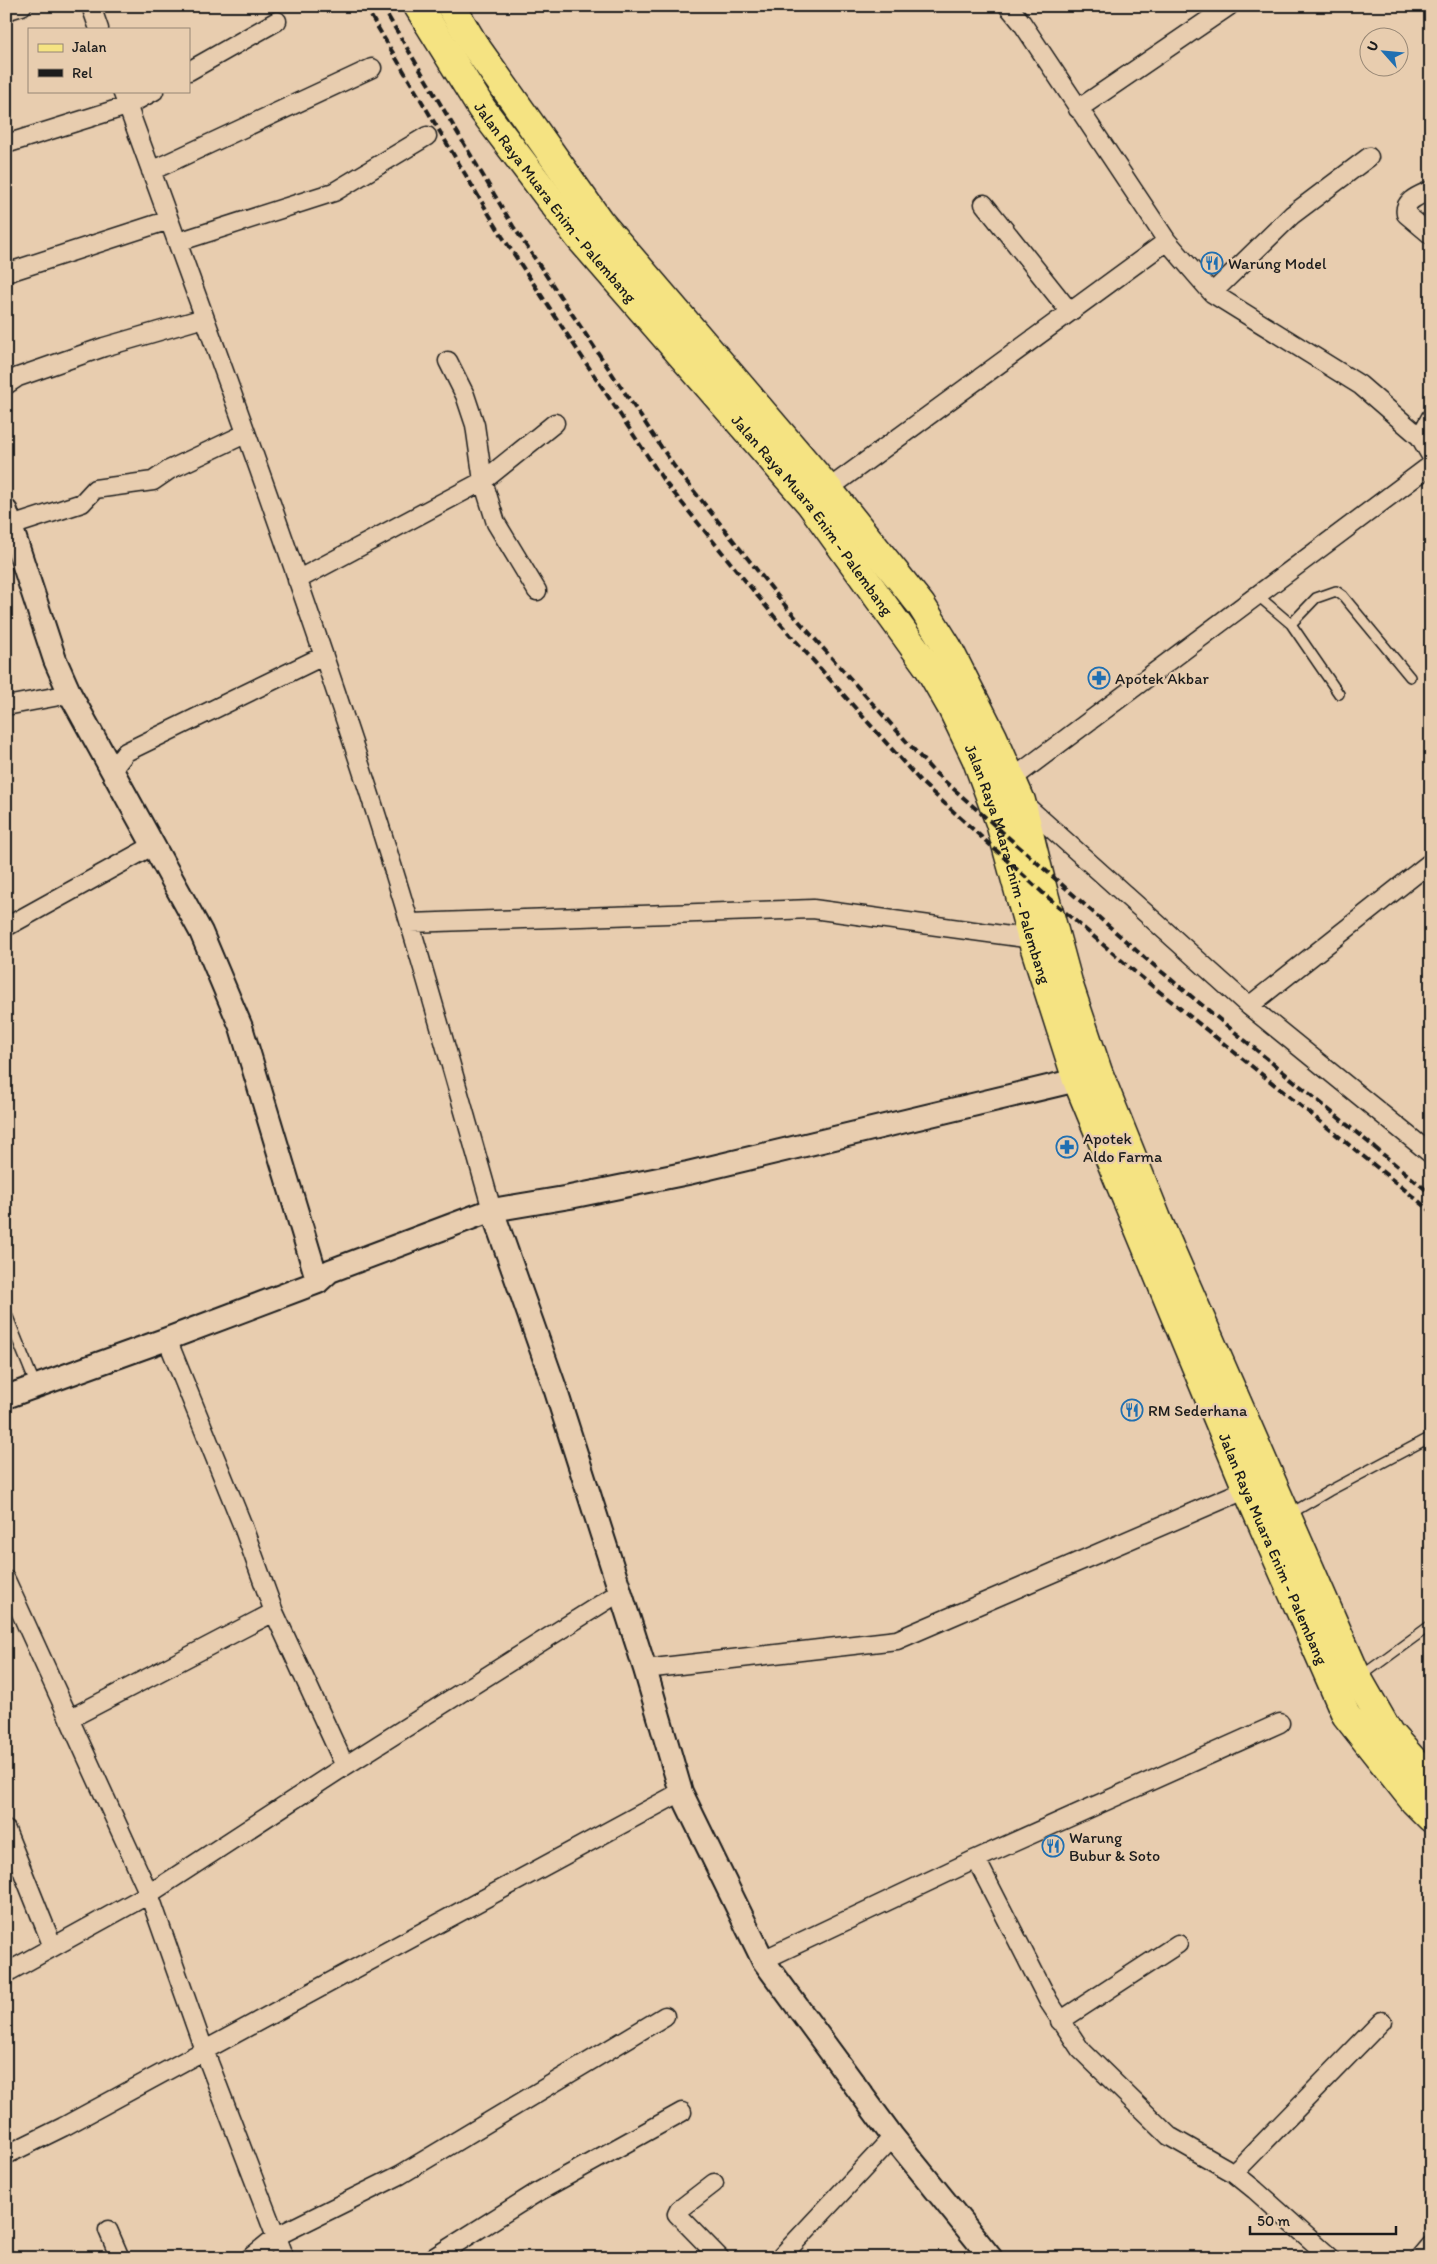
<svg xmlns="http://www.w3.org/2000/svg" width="1437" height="2264" font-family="Itim,sans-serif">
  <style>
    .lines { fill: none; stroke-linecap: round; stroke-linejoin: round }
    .service-casing { stroke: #1c1c1c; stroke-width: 12 }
    .minor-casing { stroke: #1c1c1c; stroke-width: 21 }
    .tertiary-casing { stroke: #1c1c1c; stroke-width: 26 }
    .primary-casing { stroke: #1c1c1c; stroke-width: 31 }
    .service { stroke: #e8cdaf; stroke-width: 9 }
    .minor { stroke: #e8cdaf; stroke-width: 18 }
    .tertiary { stroke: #e8cdaf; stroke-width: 22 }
    .primary { stroke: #f5e382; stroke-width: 28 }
    .rail { stroke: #1c1c1c; stroke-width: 4; stroke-dasharray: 8 4; stroke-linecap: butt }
    .labels { text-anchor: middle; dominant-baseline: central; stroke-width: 4.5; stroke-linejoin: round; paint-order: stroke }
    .street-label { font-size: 16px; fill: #1c1c1c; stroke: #e8cdaf }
    .poi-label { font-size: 16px; fill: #1c1c1c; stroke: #e8cdaf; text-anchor: start }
  </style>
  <rect width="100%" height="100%" fill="#e8cdaf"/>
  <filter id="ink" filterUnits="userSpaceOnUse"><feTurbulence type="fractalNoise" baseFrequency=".02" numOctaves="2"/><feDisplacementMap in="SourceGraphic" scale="10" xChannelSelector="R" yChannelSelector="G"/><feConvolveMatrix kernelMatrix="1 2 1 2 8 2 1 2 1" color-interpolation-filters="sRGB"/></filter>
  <g filter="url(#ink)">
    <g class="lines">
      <g class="service-casing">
        <path id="service" d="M 1257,595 L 1291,624 L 1316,598 L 1336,591 L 1343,596 L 1410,677
          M 1291,624 L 1339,694
          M 6,1312 L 36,1386
          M 1288,1515 L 1329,1491 L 1431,1437
          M 1360,1677 L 1431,1625"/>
      </g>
      <g class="minor-casing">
        <path id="minor" d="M 91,6 L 99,29
          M 1008,6 L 1022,23 L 1167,241 L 1212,293 L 1360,385 L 1420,437 L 1431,456
          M 6,11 L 22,6
          M 189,71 L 277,21
          M 122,91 C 207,323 292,555 368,789 C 413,928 452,1069 492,1210
          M 1078,109 L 1229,6
          M 6,144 L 127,106 L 154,91
          M 151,171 L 372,68
          M 1431,190 C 1421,195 1403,200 1406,214 L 1431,235
          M 984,204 L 1070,312
          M 178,242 L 334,192 L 427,136
          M 6,273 L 169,220
          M 1212,293 L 1292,215 L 1369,157
          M 448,361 L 465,395 L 475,425 L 483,481 L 496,523 L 537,591
          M 6,385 L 18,377 L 104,347 L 204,318
          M 1420,437 L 1431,417
          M 820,495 L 1167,241
          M 11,526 L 82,503 L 95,489 L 153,481 L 169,470 L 245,434
          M 297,580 L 483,481 L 555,423
          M 6,706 L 70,694
          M 112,770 L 126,752 L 323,656
          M 1012,779 L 1431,465
          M 1022,802 L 1249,1006 L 1431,1154
          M 410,923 L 813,909 L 1032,939
          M 6,927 L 154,845
          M 1249,1006 L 1431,862
          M 167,1339 L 242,1524 L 274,1612 L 345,1766
          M 6,1580 L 149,1894 L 204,2050 L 284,2258
          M 645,1669 L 897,1640 L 1247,1489
          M 69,1719 L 274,1612
          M 6,1830 L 53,1947
          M 976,1859 L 1049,2002 L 1080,2049 L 1169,2136 L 1234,2173 L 1255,2190 L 1331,2258
          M 763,1960 L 976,1859 L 1280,1723
          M 6,1973 L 149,1894 L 345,1766 L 620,1592
          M 1060,2021 L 1178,1944
          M 6,2155 L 63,2127 L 681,1792
          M 1234,2173 L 1382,2021
          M 714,2183 L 679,2210 L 677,2214 L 720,2258
          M 108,2230 L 120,2258
          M 250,2258 L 277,2236 L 400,2175 L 665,2016
          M 433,2258 L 536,2193 L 682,2112
          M 780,2258 L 893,2137
          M 1420,2258 L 1431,2245"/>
      </g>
      <g class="tertiary-casing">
        <path id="tertiary" d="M 6,511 L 55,660 L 70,694 L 201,932 L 241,1027 L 318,1282
          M 492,1210 L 555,1388 L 645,1669 L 681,1792 L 763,1960 L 893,2137 L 991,2258
          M 6,1397 L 167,1339 L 318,1282 L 330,1271 L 492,1210 L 570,1197 L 688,1173 L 1077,1080"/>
      </g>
      <g class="primary-casing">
        <g id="primary">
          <path id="s1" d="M 418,6 L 482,109 L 578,236 L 810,503 L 929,668 L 952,708 L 976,758 L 1000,823 L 1032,939 L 1077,1080 L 1247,1489 L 1346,1715 L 1414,1801 L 1431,1818"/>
          <path d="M 451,6 L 473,43 L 599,221 L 828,489 L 921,605 L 948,648 L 993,737 L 1021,801 L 1044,894 L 1069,986 L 1098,1072 L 1157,1219 L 1358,1679 L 1389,1733 L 1431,1780"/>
        </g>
      </g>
      <use href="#service" class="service"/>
      <use href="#minor" class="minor"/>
      <use href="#tertiary" class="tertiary"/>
      <use href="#primary" class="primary"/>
      <path class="rail" d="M 365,6 L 502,236 L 664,481 L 778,621 L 921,782 L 1044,894 L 1135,972 L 1431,1211
        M 382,6 L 513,226 L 674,466 L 788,609 L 932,770 L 1145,958 L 1431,1194"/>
    </g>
  </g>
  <defs>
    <g id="restaurant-ring" transform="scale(1.125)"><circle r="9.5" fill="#e8cdaf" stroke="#1f6fb2" stroke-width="1.5"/><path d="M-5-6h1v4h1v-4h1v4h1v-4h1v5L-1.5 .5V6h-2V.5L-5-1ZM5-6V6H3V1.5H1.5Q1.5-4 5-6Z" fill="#1f6fb2"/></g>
    <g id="pharmacy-ring" transform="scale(1.125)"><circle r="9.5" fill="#e8cdaf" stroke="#1f6fb2" stroke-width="1.5"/><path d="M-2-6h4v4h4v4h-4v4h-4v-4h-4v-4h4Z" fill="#1f6fb2"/></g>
  </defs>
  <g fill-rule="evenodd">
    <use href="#restaurant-ring" x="1212" y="263"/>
    <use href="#pharmacy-ring" x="1099" y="678"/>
    <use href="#pharmacy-ring" x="1067" y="1147"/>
    <use href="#restaurant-ring" x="1132" y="1410"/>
    <use href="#restaurant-ring" x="1053" y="1846"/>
  </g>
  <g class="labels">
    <g class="street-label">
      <text stroke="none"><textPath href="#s1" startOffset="240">Jalan Raya Muara Enim - Palembang</textPath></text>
      <text stroke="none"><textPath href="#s1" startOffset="645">Jalan Raya Muara Enim - Palembang</textPath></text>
      <text stroke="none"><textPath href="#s1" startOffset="1050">Jalan Raya Muara Enim - Palembang</textPath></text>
      <text stroke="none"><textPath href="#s1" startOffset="1785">Jalan Raya Muara Enim - Palembang</textPath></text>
    </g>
    <g class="poi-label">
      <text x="1228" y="263">Warung Model</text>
      <text x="1115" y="678">Apotek Akbar</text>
      <text x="1083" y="1138">Apotek<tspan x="1083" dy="18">Aldo Farma</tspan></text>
      <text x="1148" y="1410">RM Sederhana</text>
      <text x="1069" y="1837">Warung<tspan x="1069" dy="18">Bubur &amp; Soto</tspan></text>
    </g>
  </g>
  <rect width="1437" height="2264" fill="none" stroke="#e8cdaf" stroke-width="25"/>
  <rect x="12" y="12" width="1412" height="2239" fill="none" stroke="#1c1c1c" stroke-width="2" filter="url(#ink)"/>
  <rect x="28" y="28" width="162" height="65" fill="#e8cdaf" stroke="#968674"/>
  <rect x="38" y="44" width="25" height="8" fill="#f5e382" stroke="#968674"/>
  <text x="72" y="52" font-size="15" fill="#1c1c1c">Jalan</text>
  <rect x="38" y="69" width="25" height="8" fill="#1c1c1c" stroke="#968674"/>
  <text x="72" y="78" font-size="15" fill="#1c1c1c">Rel</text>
  <g transform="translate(1384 52) rotate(297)"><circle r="24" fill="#e8cdaf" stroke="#968674"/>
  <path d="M0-4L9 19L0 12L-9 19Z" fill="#1f6fb2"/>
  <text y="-8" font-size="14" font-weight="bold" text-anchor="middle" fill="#1c1c1c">U</text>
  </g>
  <path d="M1250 2226v8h146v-8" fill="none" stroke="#1c1c1c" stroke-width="2.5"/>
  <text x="1257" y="2226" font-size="15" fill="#1c1c1c" stroke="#e8cdaf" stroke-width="4" paint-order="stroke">50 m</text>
</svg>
